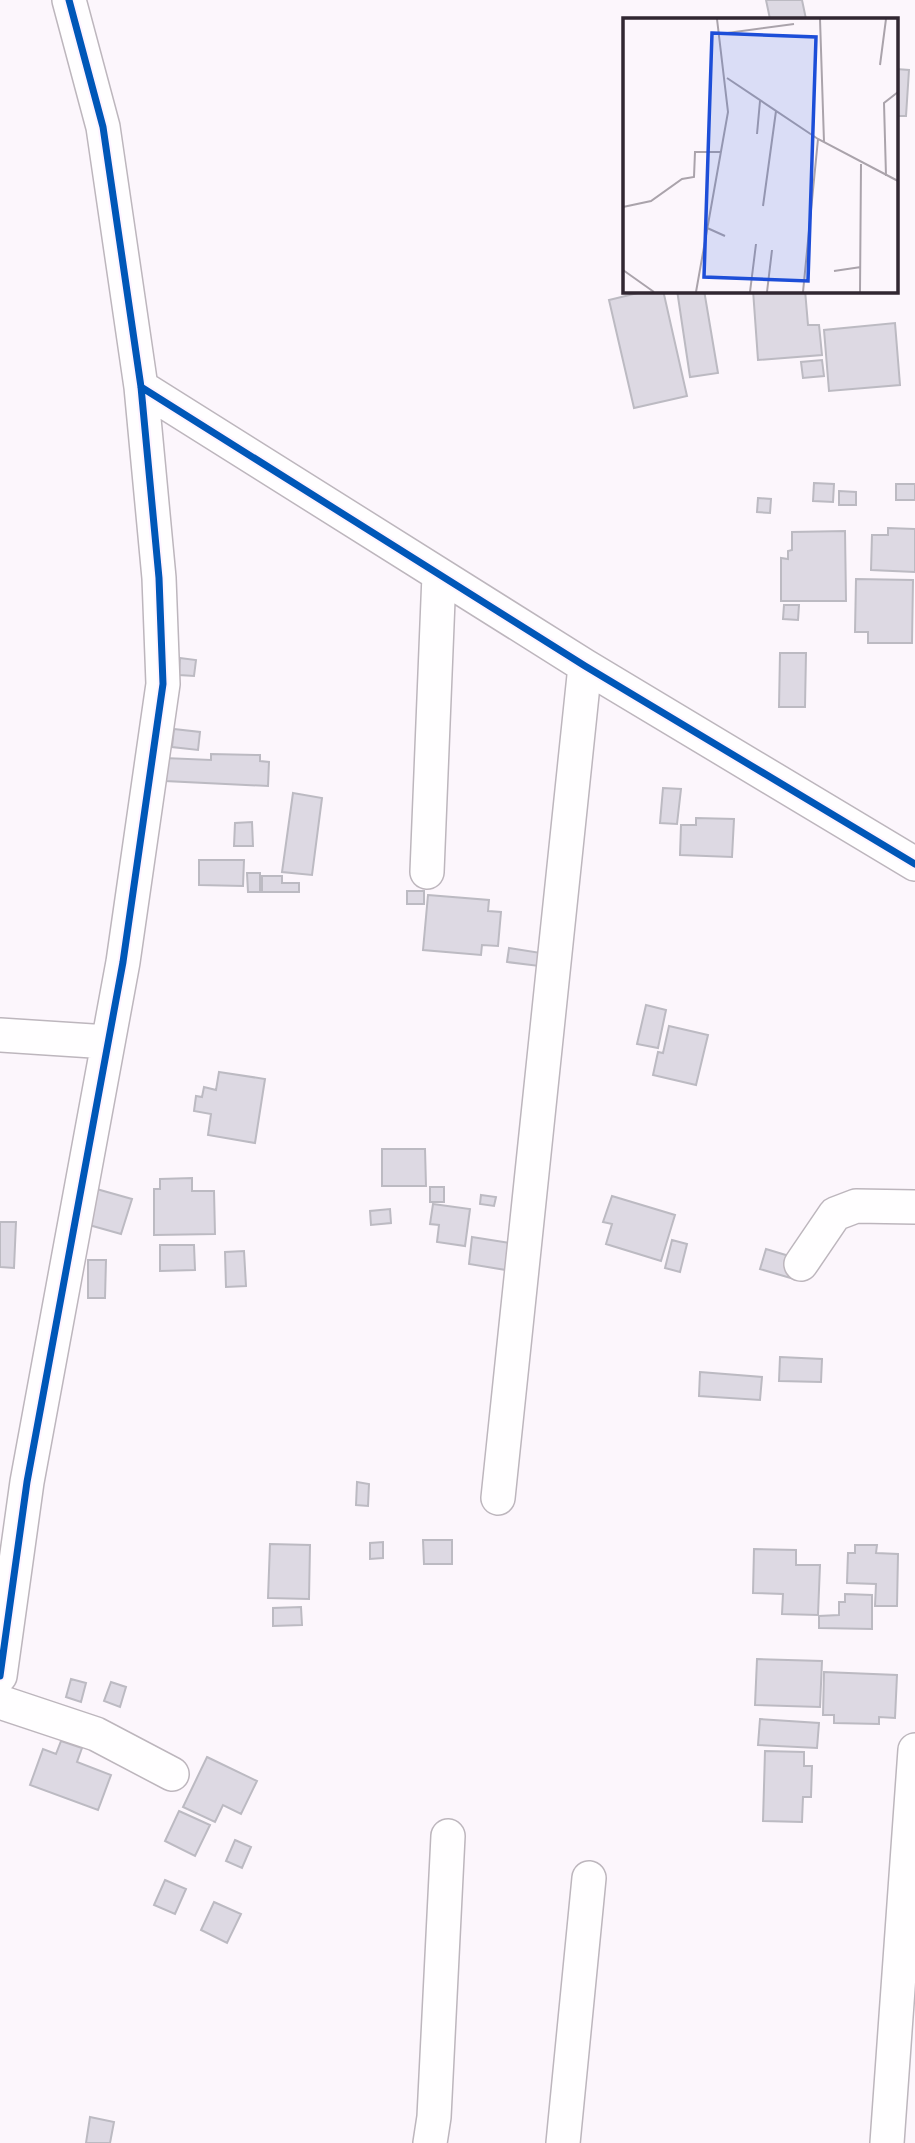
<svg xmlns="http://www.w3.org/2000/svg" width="915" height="2143" font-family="Helvetica,sans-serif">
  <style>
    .building { fill: #ddd9e3; stroke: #bcbac2; stroke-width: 2 }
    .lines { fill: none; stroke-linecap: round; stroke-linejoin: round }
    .minor-casing { stroke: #bdb6bd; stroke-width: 36 }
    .minor { stroke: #fffeff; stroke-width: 33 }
    .cycleway-casing { stroke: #fef3ff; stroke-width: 11 }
    .cycleway { stroke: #0057b8; stroke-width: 7 }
    .inset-road { fill: none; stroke: #aaa3ab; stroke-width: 2 }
    .view { fill: #1d4ed8; fill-opacity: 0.15; stroke: #1d4ed8; stroke-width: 3.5 }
    .inset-edge { fill: none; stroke: #302631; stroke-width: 3.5 }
  </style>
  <rect width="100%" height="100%" fill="#fcf6fc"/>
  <path class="building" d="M 766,0 L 802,0 L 806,19 L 770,19 Z
    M 896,69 L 909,70 L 906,116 L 896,116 Z
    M 650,290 L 663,290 L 687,396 L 634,408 L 609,300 Z
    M 677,290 L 704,290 L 718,373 L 690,377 Z
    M 753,290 L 805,290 L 808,325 L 819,325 L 822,355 L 758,360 Z
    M 895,323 L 900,385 L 829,391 L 824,330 Z
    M 822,360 L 824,376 L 803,378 L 801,362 Z
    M 814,483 L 834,484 L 833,502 L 813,501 Z
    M 896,484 L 915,484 L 915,500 L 896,500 Z
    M 839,491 L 856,492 L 856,505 L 839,505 Z
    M 758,498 L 771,499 L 770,513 L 757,512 Z
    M 888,528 L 915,529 L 915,572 L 871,570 L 872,535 L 888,535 Z
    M 845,531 L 846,601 L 781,601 L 781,558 L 788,559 L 788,551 L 792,550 L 792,532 Z
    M 856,579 L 913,580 L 912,643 L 868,643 L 868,632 L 855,632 Z
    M 784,605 L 799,605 L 798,620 L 783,619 Z
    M 780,653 L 806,653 L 805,707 L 779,707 Z
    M 180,658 L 196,660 L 194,676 L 179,675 Z
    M 174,729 L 200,732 L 198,750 L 172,747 Z
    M 211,754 L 260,755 L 260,761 L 269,762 L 268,786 L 165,781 L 165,758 L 211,760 Z
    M 663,788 L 681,789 L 677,824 L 660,823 Z
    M 293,793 L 322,798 L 312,875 L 282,872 Z
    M 696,818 L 734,819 L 732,857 L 680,855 L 681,825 L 696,825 Z
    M 252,822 L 253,846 L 234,846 L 235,823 Z
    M 199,860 L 244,860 L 243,886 L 199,885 Z
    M 247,873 L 260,873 L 260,892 L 248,892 Z
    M 262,876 L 282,876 L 282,883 L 299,883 L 299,892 L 262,892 Z
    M 407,891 L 424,891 L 424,904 L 407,904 Z
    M 428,895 L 489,900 L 488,911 L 501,912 L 498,946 L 482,945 L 481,955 L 423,950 Z
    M 509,948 L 541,953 L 539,966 L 507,962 Z
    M 646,1005 L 666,1010 L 658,1048 L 637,1044 Z
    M 669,1026 L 708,1035 L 696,1085 L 653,1075 L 658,1052 L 663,1053 Z
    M 219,1072 L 265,1079 L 255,1143 L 208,1135 L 211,1114 L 194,1111 L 196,1096 L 202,1097 L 204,1087 L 216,1090 Z
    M 382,1149 L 425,1149 L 426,1186 L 382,1186 Z
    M 192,1178 L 192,1191 L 214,1191 L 215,1234 L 154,1235 L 154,1189 L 160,1189 L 160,1179 Z
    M 430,1187 L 444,1187 L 444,1202 L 430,1202 Z
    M 93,1188 L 132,1199 L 121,1234 L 82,1223 Z
    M 481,1195 L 496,1197 L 494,1206 L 480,1204 Z
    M 612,1196 L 675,1215 L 661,1261 L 606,1244 L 612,1224 L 603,1222 Z
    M 433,1204 L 470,1209 L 465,1246 L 437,1242 L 439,1225 L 430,1224 Z
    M 390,1209 L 391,1223 L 371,1225 L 370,1211 Z
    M 0,1222 L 16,1222 L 14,1268 L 0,1267 Z
    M 472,1237 L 510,1243 L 506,1270 L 469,1264 Z
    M 672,1240 L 687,1244 L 680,1272 L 665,1268 Z
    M 160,1245 L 194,1245 L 195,1270 L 160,1271 Z
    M 766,1249 L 799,1259 L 794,1279 L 760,1269 Z
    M 244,1251 L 246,1286 L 226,1287 L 225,1252 Z
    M 88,1260 L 106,1260 L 105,1298 L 88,1298 Z
    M 780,1357 L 822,1359 L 821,1382 L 779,1381 Z
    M 700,1372 L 762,1377 L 760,1400 L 699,1396 Z
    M 357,1482 L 369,1484 L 368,1506 L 356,1505 Z
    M 423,1540 L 452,1540 L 452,1564 L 424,1564 Z
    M 383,1542 L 383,1558 L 370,1559 L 370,1543 Z
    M 270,1544 L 310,1545 L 309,1599 L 268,1598 Z
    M 855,1545 L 877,1545 L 876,1553 L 898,1554 L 897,1606 L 875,1606 L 876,1584 L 847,1583 L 848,1553 L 855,1553 Z
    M 754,1549 L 796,1550 L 796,1565 L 820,1565 L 818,1615 L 782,1614 L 783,1594 L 753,1593 Z
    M 845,1594 L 872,1595 L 872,1629 L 819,1628 L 819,1616 L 839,1615 L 839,1602 L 845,1602 Z
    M 301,1607 L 302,1625 L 273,1626 L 273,1608 Z
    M 757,1659 L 822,1661 L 820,1707 L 755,1705 Z
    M 824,1672 L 897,1675 L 895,1718 L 879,1717 L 879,1724 L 834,1723 L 834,1715 L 823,1715 Z
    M 71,1679 L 86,1683 L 81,1702 L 66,1697 Z
    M 111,1682 L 126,1687 L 120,1707 L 104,1701 Z
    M 760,1719 L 819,1723 L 817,1748 L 758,1745 Z
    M 61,1741 L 82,1748 L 77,1762 L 111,1775 L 98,1810 L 30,1785 L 43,1749 L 56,1754 Z
    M 765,1751 L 804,1752 L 804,1766 L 812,1766 L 811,1797 L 803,1797 L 802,1822 L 763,1821 Z
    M 207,1757 L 257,1781 L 241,1814 L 223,1805 L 215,1822 L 183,1807 Z
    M 179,1811 L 210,1825 L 195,1856 L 165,1841 Z
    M 235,1840 L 251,1847 L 242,1868 L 226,1861 Z
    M 165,1880 L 186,1889 L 175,1914 L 154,1905 Z
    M 214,1902 L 241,1914 L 227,1943 L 201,1930 Z
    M 90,2117 L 114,2122 L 110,2143 L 86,2143 Z"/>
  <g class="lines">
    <g class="minor-casing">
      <path id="minor" d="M 141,387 L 585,666 L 915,864
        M 427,872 L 439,575
        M 0,1035 L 108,1042
        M 801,1264 L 835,1214 L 856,1206 L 915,1207
        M 498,1498 L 585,666
        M 0,1676 L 27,1482 L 123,962 L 163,684 L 159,578 L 141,387 L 103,127 L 69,0
        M 0,1702 L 96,1734 L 172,1774
        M 430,2143 L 434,2117 L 448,1836
        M 563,2143 L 589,1878
        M 887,2143 L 915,1750"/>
    </g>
    <use href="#minor" class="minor"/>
    <g class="cycleway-casing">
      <path id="cycleway" d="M 141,387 L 585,666 L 915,864
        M 0,1676 L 27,1482 L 123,962 L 163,684 L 159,578 L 141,387 L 103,127 L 69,0"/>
    </g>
    <use href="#cycleway" class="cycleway"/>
  </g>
  <g transform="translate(623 18)">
    <rect width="275" height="275" fill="#fcf6fc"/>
    <path class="inset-road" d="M 197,1 L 201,124M 97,16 L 171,6M 257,47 L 263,1M 104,60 L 195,121 L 275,163M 134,116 L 137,83M 263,158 L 261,85 L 275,74M 140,188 L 153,93M 0,189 L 28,183 L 59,161 L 71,159 L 72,134 L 97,134M 82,209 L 102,218M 0,252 L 31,274M 211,253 L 238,249M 73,274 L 105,94 L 94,1M 127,274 L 133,226M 144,274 L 149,232M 180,274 L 195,121M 237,274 L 238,146"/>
    <path class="view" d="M 89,15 L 193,19 L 185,263 L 81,259 Z"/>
    <rect width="275" height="275" class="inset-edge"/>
  </g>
</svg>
